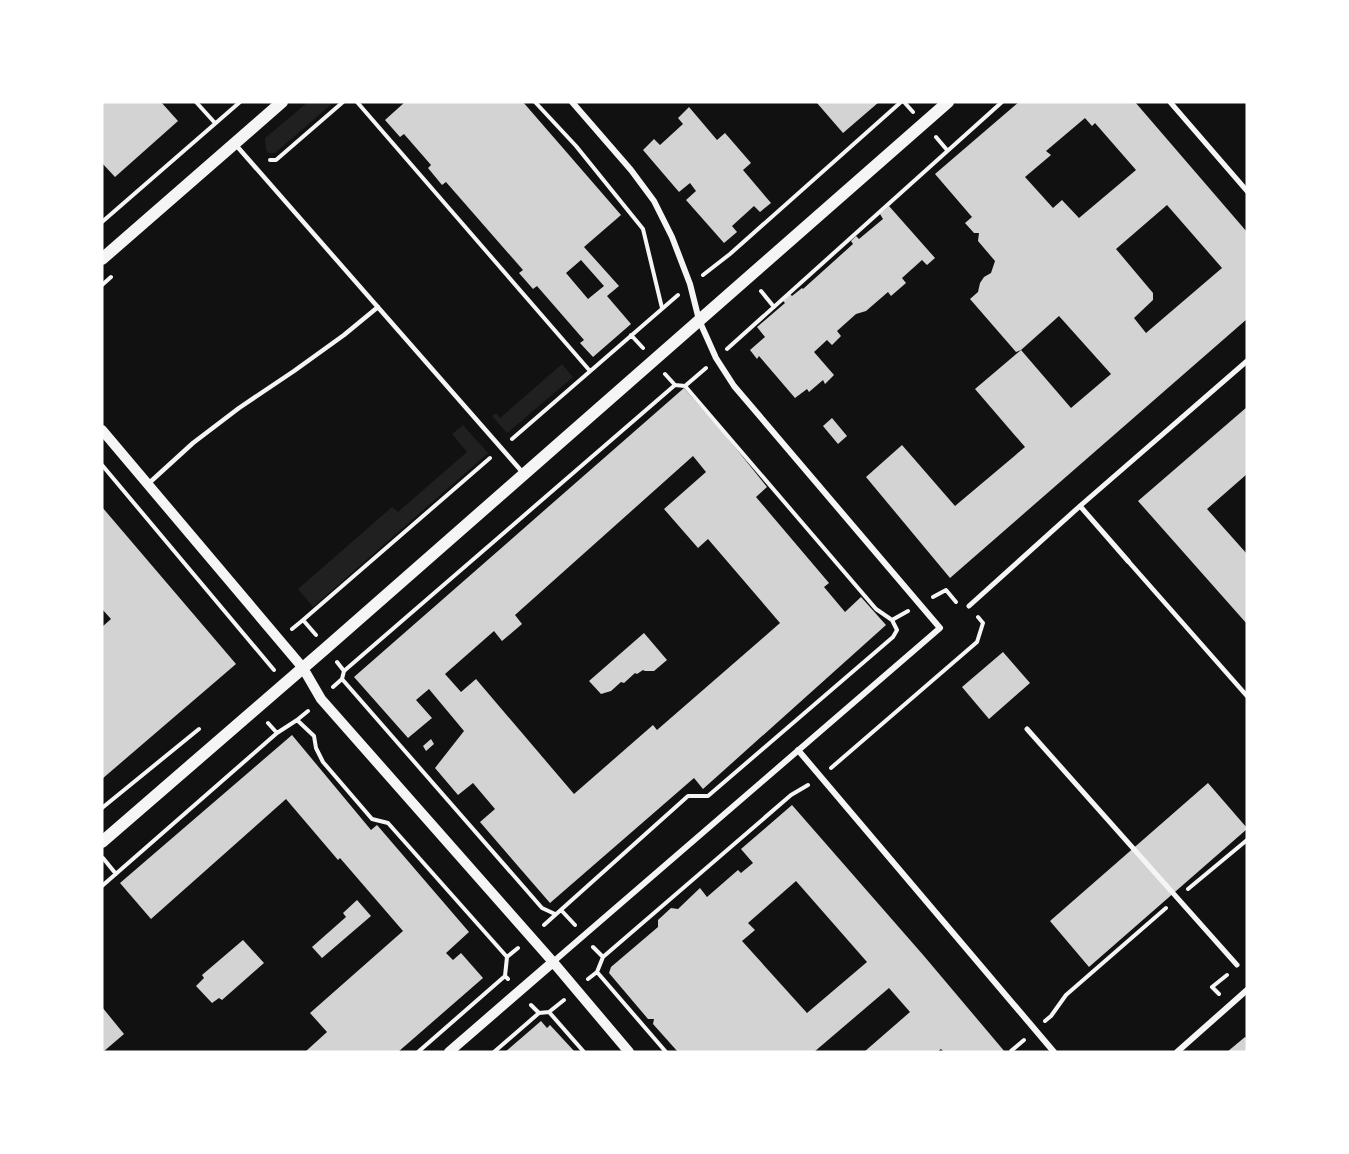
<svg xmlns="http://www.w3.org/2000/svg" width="1349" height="1154" font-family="'Alegreya Sans',sans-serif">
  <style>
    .green { fill: #202020 }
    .building { fill: #d3d3d3; fill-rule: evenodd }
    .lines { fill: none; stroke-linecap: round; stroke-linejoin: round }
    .path { stroke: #f5f5f5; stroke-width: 4 }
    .service { stroke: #f5f5f5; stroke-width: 4.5 }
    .pedestrian { stroke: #f5f5f5; stroke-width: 5 }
    .minor { stroke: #f5f5f5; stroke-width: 6 }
    .tertiary { stroke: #f5f5f5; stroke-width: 10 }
    .secondary { stroke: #f5f5f5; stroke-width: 12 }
  </style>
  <rect width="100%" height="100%" fill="#111"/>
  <path class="green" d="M 308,102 L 334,102 L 275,153 L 269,153 L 266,150 L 265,138 Z
    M 562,364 L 573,377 L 507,433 L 492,416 L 496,413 L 500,418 Z
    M 463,425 L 488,453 L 313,607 L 298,589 L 392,507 L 398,512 L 467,452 L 452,434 Z"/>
  <path class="building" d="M 102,102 L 161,102 L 178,121 L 115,177 L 102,163 Z
    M 405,102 L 523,102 L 621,215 L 584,247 L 619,286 L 607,296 L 631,324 L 593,357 L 580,343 L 584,340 L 537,286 L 533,289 L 519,273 L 523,270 L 446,182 L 442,185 L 428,168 L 431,165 L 404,134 L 400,137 L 385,120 ZM 581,260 L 604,286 L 588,299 L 566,273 Z
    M 818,102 L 879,102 L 843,133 L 817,103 Z
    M 1019,102 L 1135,102 L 1247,232 L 1247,319 L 950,578 L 866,477 L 902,445 L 955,506 L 1025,447 L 975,389 L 1021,350 L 1016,352 L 970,299 L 978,292 L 980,283 L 984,277 L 991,273 L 995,261 L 978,241 L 979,233 L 974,233 L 965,223 L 972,217 L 935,174 ZM 1085,118 L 1092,126 L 1095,123 L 1136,170 L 1079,218 L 1062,200 L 1053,208 L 1025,177 L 1051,155 L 1046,151 ZM 1167,205 L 1222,268 L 1146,333 L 1134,318 L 1153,300 L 1153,293 L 1116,249 ZM 1059,316 L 1111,374 L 1071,408 L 1021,350 Z
    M 689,107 L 717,140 L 725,133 L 751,163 L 743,170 L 771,203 L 760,212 L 754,206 L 732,226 L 737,232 L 724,243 L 686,200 L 696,191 L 690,183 L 679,192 L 643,150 L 654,139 L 660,145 L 683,124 L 678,118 Z
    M 889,206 L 935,258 L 927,265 L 922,260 L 902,278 L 906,283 L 891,296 L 888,292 L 866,311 L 856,314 L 837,331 L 841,336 L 832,345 L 827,340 L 814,352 L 834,375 L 825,384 L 823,380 L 809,392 L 807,389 L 795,398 L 759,356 L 757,359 L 750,350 L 765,337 L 757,327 L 785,303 L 783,301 L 790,294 L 792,296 L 802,288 L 803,289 L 853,244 L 851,241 L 856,236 L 859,239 L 883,219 L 880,214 Z
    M 684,388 L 722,431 L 767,487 L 756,497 L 829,583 L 824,587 L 845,612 L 861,597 L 886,625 L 703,789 L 694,778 L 550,903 L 480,822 L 495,809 L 473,783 L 458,795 L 435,768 L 464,731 L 429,689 L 416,700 L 432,718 L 408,738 L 354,677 ZM 693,456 L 706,472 L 664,509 L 698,548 L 708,539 L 780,623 L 657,730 L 653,725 L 574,794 L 476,679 L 461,692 L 445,674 L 494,631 L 502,641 L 522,624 L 515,615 Z
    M 1247,407 L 1247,474 L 1207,509 L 1247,554 L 1247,624 L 1138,501 Z
    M 832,418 L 847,436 L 838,444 L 823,426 Z
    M 102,507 L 236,664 L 102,779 L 102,627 L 111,619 L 102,609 Z
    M 644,633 L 667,660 L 654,671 L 645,671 L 643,670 L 637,674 L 635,673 L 624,683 L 621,682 L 611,691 L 601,694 L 589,681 Z
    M 1003,652 L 1030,683 L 989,719 L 962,687 Z
    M 292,735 L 371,830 L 377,825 L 469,932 L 446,953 L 453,960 L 461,953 L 483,978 L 398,1052 L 305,1052 L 327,1032 L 310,1013 L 403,931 L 340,858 L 338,860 L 286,799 L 151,919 L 120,883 Z
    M 431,739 L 434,744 L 426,751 L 423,746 Z
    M 1208,783 L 1247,828 L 1247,829 L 1089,967 L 1050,921 Z
    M 792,805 L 924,956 L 1005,1052 L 944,1052 L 941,1049 L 937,1052 L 864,1052 L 910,1012 L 889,988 L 814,1052 L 678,1052 L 653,1024 L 654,1019 L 648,1019 L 609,973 L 611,967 L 658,927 L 658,920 L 671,908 L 678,909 L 700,888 L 707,897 L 738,870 L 741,873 L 753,863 L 741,849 ZM 796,881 L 867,962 L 807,1013 L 742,941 L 755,930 L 748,923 Z
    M 357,900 L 371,916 L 322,958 L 312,947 L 346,917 L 343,913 Z
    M 243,940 L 264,963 L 222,1000 L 219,998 L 212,1003 L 196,986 L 204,978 L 202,975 Z
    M 102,1007 L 124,1034 L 103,1052 L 102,1052 Z
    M 541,1021 L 547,1028 L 550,1025 L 575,1052 L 505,1052 Z
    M 1245,1037 L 1247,1039 L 1247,1052 L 1227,1052 Z"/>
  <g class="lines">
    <path class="path" d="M 196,102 L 215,123
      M 357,102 L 590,371
      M 535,102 L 576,146 L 643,229 L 662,308
      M 904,102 L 913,112
      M 936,137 L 947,150
      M 270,160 L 276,160 L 343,102
      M 102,222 L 240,102
      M 703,275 L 730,254 L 901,102
      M 102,285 L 111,277
      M 761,291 L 774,307
      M 631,335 L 643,348
      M 727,349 L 1002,102
      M 665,374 L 675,385
      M 512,439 L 678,295
      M 102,465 L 274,670
      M 933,597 L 946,590 L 956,602
      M 303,620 L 490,458
      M 892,620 L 908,611
      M 292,629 L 303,620 L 316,635
      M 344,671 L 675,385 L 685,386 L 706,368
      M 342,679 L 542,908 L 555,914
      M 333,687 L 342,679 L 344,671 L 337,662
      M 297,720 L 308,711
      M 268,723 L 277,733 L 297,720 L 314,736 L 316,748 L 323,762 L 372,819 L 388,823 L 507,957 L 505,976 L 508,979
      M 831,768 L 977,642 L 983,623 L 978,617
      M 102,808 L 199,729
      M 103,858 L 116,874
      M 102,886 L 277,733
      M 1188,889 L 1247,840
      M 561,910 L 575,925
      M 544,925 L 688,796 L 708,796 L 893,637 L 897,630 L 892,620 L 876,609 L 685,386
      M 593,947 L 603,957
      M 507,957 L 518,948
      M 597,972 L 666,1052
      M 588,979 L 597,972 L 603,957 L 791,795 L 808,785
      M 1219,994 L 1212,987 L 1227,975
      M 531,1005 L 539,1013 L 549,1012 L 584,1052
      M 549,1012 L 564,1000
      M 1045,1021 L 1051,1016 L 1066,995 L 1166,908
      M 1011,1051 L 1024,1040
      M 418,1052 L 505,976
      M 494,1052 L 539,1013"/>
    <path class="service" d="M 235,144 L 524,474
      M 148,484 L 193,443 L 239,408 L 294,371 L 344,335 L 378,307
      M 1128,561 L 1247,696"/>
    <path class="pedestrian" d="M 1170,102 L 1247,191
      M 1080,506 L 1128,561
      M 969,606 L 1080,506 L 1247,361
      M 1027,729 L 1237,965"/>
    <path class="minor" d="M 798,750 L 1054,1052
      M 553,962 L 940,628 L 734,386 L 716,358 L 699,320 L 690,284 L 672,237 L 654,201 L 631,170 L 572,102
      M 1177,1052 L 1247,990"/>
    <path class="tertiary" d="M 102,430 L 303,668 L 321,699 L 553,962 L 629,1052
      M 449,1052 L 553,962"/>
    <path class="secondary" d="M 102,259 L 282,102
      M 102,842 L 326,648 L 948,102"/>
  </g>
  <rect width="1349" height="1154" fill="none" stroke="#ffffff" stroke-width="207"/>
</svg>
